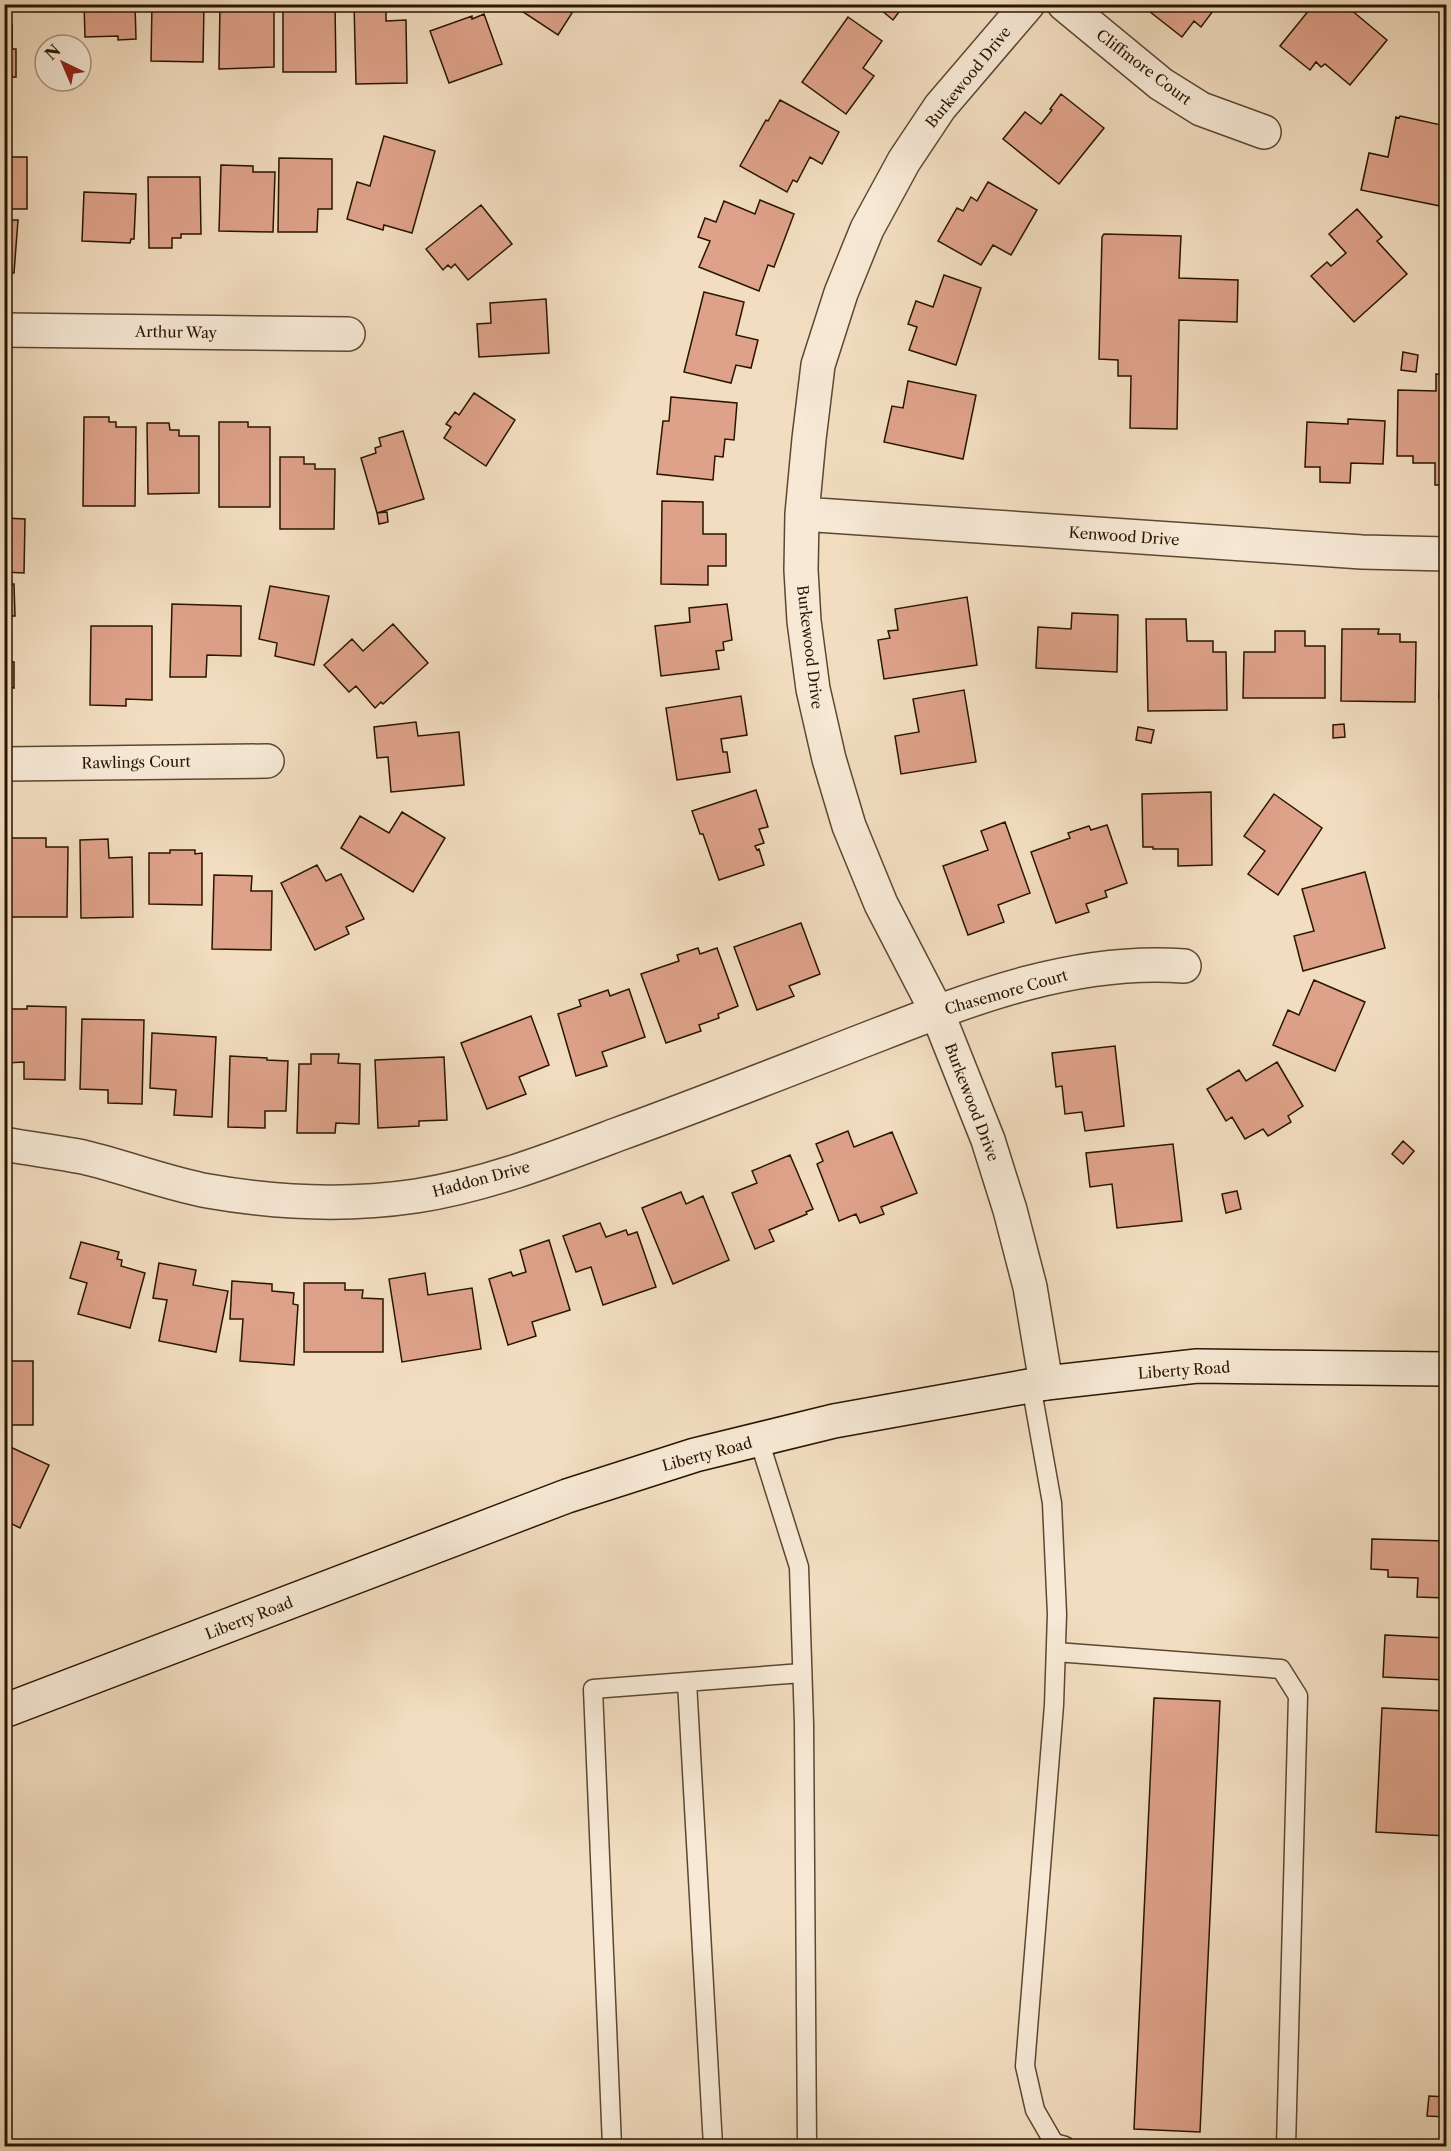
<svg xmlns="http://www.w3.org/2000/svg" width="1451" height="2151" font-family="'Libre Caslon Text',serif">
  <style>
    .building { fill: #dea28a; stroke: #291600; stroke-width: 1.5 }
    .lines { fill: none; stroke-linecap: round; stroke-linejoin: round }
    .lane-casing { stroke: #5b4830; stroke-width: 21 }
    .street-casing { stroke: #5b4830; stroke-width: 36 }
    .secondary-casing { stroke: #291600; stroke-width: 36 }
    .lane { stroke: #f7e9d6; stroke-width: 18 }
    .street { stroke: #f7e9d6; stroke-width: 33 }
    .secondary { stroke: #f7e9d6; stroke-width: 33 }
    .labels { text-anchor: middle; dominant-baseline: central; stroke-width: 4.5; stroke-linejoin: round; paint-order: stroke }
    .street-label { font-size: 15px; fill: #291600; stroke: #f7e9d6 }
  </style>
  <rect width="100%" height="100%" fill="#f2ddc0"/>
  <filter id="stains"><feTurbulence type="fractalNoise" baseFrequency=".00333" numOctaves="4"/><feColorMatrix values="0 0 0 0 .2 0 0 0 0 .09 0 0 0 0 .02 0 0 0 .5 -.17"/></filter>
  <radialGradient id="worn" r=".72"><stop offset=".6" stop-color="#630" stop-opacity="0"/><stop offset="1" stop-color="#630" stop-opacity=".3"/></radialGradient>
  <path class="building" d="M 84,4 L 135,4 L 136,39 L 118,40 L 118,36 L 85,37 Z
    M 152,4 L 204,4 L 203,62 L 151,61 Z
    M 220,4 L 274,4 L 274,67 L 219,69 Z
    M 283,4 L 335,4 L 336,72 L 283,72 Z
    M 354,4 L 386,4 L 386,21 L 406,20 L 407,83 L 356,84 Z
    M 511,4 L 572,4 L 568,10 L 572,13 L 558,35 Z
    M 874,4 L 905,4 L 893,20 Z
    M 1140,4 L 1208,4 L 1207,7 L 1213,11 L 1201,27 L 1194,21 L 1182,37 Z
    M 1314,4 L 1336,4 L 1340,8 L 1344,4 L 1387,40 L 1350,85 L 1325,64 L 1321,67 L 1316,62 L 1310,70 L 1280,46 Z
    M 1436,4 L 1446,4 L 1446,13 Z
    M 484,14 L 502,64 L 449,83 L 430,31 L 472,16 L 472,19 Z
    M 848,17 L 882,41 L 863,68 L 874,76 L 846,114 L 802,82 Z
    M 4,24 L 12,24 L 12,49 L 16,49 L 16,77 L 4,77 Z
    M 4,88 L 8,88 L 9,140 L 4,140 Z
    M 1061,94 L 1104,128 L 1059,184 L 1003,139 L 1025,112 L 1041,124 L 1052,110 L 1050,109 Z
    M 780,100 L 839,132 L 822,164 L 810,157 L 797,182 L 793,180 L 787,192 L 740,166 L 766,120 L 768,121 Z
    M 1400,116 L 1446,126 L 1445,207 L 1361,190 L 1369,153 L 1388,157 L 1396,117 L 1399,118 Z
    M 384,136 L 435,151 L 412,233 L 384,225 L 383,230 L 347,219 L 357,182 L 370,186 Z
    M 4,157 L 27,157 L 27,209 L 4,209 Z
    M 279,158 L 332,159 L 332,209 L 318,209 L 317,232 L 278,232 Z
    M 221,165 L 253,166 L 253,172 L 275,172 L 273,232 L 219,231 Z
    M 148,177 L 200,177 L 201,234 L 181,234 L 181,238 L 172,238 L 172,248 L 149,248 Z
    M 988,182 L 1037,210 L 1011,255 L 993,245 L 981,265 L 938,241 L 957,208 L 963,211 L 971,197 L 977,201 Z
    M 84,192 L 136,194 L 134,239 L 131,239 L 130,243 L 82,241 Z
    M 760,200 L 794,214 L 774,267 L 768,265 L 759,291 L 699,267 L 710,241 L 698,237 L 705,218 L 716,222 L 724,201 L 755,214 Z
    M 481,205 L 512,244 L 468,280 L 455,264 L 451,268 L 448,265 L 443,270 L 426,249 Z
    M 1357,209 L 1382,237 L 1377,241 L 1407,274 L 1354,322 L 1311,276 L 1327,262 L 1331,266 L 1346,253 L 1329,234 Z
    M 4,220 L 18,220 L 14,273 L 4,272 Z
    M 1104,234 L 1181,236 L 1179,278 L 1238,280 L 1237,322 L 1179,320 L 1177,429 L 1130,428 L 1131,376 L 1118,376 L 1118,360 L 1099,359 L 1102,237 Z
    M 944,275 L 981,288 L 956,365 L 909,350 L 917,327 L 908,324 L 916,301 L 933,307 Z
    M 704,292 L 744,302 L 736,335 L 758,340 L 751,368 L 736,365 L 731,383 L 684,372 Z
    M 546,299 L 549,353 L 479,357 L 477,324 L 491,323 L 490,303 Z
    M 1403,352 L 1418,355 L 1416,372 L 1401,370 Z
    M 1436,374 L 1446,375 L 1446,485 L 1435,485 L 1435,463 L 1413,463 L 1413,456 L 1397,456 L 1398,390 L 1436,391 Z
    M 908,381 L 976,395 L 963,459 L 884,442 L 892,406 L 903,408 Z
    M 10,388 L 11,443 L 4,443 L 4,389 Z
    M 474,393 L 515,420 L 486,466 L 444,438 L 451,427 L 446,424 L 455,412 L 459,415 Z
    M 671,397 L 737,403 L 734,440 L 725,439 L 723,457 L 715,456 L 713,480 L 657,474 L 663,421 L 669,421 Z
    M 84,417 L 109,417 L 109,422 L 116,422 L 116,427 L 136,427 L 135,506 L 83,506 Z
    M 1348,419 L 1385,421 L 1383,464 L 1351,463 L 1350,483 L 1320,482 L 1320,467 L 1305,467 L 1307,422 L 1348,424 Z
    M 219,422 L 248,422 L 248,427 L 270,427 L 270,507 L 219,507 Z
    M 147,423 L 169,423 L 170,430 L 179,430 L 179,436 L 199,436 L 199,493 L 148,494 Z
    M 403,431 L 424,499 L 377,513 L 361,458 L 376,453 L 375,448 L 381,446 L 379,438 Z
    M 280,457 L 304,457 L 304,464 L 315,464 L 315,469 L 335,469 L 334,529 L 280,529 Z
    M 662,501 L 703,502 L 703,534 L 726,534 L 726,566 L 708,566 L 708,585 L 661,584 Z
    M 387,512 L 388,522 L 379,524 L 377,513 Z
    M 4,518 L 25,519 L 24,573 L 4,572 Z
    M 4,584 L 14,584 L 15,616 L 8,616 L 8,638 L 4,638 Z
    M 270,586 L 329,596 L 314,665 L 275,656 L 277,643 L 259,639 Z
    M 967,597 L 977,665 L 884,679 L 878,640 L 890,638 L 888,631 L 898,630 L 895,609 Z
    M 172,604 L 241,606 L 241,656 L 207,655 L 206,677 L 170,677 Z
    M 727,604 L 732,640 L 723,642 L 724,650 L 716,651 L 719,669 L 661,676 L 655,626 L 690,622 L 689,608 Z
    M 1072,613 L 1118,615 L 1117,672 L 1036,668 L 1038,627 L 1071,629 Z
    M 1146,619 L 1186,619 L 1187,641 L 1213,641 L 1213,652 L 1226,652 L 1227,710 L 1148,711 Z
    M 393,624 L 428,663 L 383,704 L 381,702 L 375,708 L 356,686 L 349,692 L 324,665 L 352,639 L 363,651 Z
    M 91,626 L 152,626 L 152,700 L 126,699 L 126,706 L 90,705 Z
    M 1342,629 L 1379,629 L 1378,634 L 1400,634 L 1400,642 L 1416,642 L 1415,702 L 1341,701 Z
    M 1275,631 L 1305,631 L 1305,646 L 1325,646 L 1325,698 L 1243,698 L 1244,652 L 1275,652 Z
    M 1442,641 L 1446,641 L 1446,699 L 1439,698 Z
    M 4,662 L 14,662 L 14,688 L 10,687 L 9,714 L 4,714 Z
    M 964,690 L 976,762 L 901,774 L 895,736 L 919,732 L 913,699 Z
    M 741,696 L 747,735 L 721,739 L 723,752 L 727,752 L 730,772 L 677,780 L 666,708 Z
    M 416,722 L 418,736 L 459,732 L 464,785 L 391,792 L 388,757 L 377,758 L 374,727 Z
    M 1344,724 L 1345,737 L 1333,738 L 1333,725 Z
    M 1138,727 L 1154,730 L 1151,743 L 1136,740 Z
    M 756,790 L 768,827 L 759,829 L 764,843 L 755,846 L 757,850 L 759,849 L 764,865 L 719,880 L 703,834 L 700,834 L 692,811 Z
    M 1211,792 L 1212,865 L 1178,866 L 1178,849 L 1153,849 L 1153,847 L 1143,847 L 1142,794 Z
    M 1274,794 L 1322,828 L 1278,895 L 1248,874 L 1265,851 L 1244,836 Z
    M 402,812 L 445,838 L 413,892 L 341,848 L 360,816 L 389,833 Z
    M 1005,822 L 1030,893 L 998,905 L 1004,922 L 968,935 L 943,866 L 988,850 L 981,831 Z
    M 1107,825 L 1127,883 L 1105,891 L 1107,897 L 1086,904 L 1089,912 L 1056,923 L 1031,852 L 1070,838 L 1068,833 L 1089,826 L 1091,830 Z
    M 5,838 L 46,838 L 46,847 L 68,847 L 67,917 L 4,917 Z
    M 108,839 L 109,858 L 132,857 L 133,917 L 81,918 L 80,840 Z
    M 170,850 L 195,850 L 195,854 L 202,853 L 202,905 L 149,904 L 149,853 L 170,853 Z
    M 317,865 L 326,881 L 341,874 L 364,919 L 346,927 L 349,934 L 315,950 L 281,883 Z
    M 1365,872 L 1385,948 L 1303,971 L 1294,936 L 1314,931 L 1302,889 Z
    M 214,875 L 252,876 L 251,891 L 272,891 L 271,950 L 212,949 Z
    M 801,923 L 820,974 L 789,986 L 794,996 L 757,1010 L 734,947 Z
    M 698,948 L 700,954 L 717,948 L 738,1006 L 718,1014 L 719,1018 L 699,1025 L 701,1031 L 666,1043 L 641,974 L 679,961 L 677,955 Z
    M 1314,980 L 1365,1002 L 1335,1071 L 1273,1045 L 1288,1010 L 1299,1015 Z
    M 629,989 L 645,1037 L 602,1052 L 607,1066 L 576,1076 L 558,1014 L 581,1006 L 579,1000 L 608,990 L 610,996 Z
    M 27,1006 L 66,1007 L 65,1080 L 24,1079 L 24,1062 L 6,1063 L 7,1009 L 27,1009 Z
    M 531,1016 L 549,1065 L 519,1077 L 526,1094 L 487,1109 L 461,1043 Z
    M 82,1019 L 144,1020 L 142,1104 L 108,1103 L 108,1090 L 80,1089 Z
    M 152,1033 L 216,1037 L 212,1117 L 174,1115 L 176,1090 L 150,1088 Z
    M 1115,1046 L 1124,1126 L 1085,1131 L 1082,1112 L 1065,1114 L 1062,1086 L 1056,1087 L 1052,1053 Z
    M 311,1054 L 339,1054 L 338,1063 L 360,1064 L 359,1124 L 336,1123 L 335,1133 L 297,1133 L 299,1064 L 311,1064 Z
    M 230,1056 L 267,1058 L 267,1060 L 288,1061 L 286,1111 L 265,1111 L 265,1128 L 228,1127 Z
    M 444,1057 L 447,1120 L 419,1121 L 419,1126 L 378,1128 L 375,1060 Z
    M 1277,1062 L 1303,1106 L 1288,1116 L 1291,1122 L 1268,1136 L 1263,1129 L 1245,1139 L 1232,1117 L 1226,1121 L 1207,1089 L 1239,1070 L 1246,1081 Z
    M 848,1131 L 854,1147 L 892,1132 L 917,1193 L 881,1207 L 884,1214 L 860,1223 L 856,1214 L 839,1221 L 817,1164 L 823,1161 L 816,1144 Z
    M 1403,1141 L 1414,1151 L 1403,1164 L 1392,1154 Z
    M 1173,1144 L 1182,1221 L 1117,1228 L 1112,1184 L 1090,1187 L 1086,1153 Z
    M 790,1155 L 813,1209 L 806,1212 L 807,1214 L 769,1230 L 774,1241 L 755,1249 L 732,1193 L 757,1183 L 752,1171 Z
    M 1237,1191 L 1241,1209 L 1226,1213 L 1222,1194 Z
    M 681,1192 L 686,1204 L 703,1196 L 729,1260 L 673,1284 L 642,1208 Z
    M 600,1223 L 606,1237 L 626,1230 L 628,1235 L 637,1232 L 656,1287 L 603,1305 L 591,1267 L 576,1272 L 563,1236 Z
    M 549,1240 L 570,1310 L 532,1322 L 536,1336 L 508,1345 L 489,1279 L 511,1272 L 513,1276 L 526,1272 L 520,1250 Z
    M 81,1242 L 119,1252 L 117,1259 L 122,1260 L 121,1266 L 145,1273 L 130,1328 L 78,1314 L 87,1283 L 70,1278 Z
    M 159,1263 L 196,1270 L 193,1285 L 228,1291 L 216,1352 L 159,1341 L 167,1300 L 153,1298 Z
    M 425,1273 L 428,1295 L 472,1288 L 481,1349 L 402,1362 L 389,1279 Z
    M 232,1281 L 272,1284 L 272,1291 L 294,1293 L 293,1304 L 298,1305 L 294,1365 L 240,1361 L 243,1319 L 230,1319 Z
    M 304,1283 L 345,1283 L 345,1290 L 363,1290 L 362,1298 L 383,1299 L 383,1352 L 304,1352 Z
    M 4,1361 L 33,1361 L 33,1425 L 4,1425 Z
    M 4,1444 L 49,1465 L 20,1528 L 4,1520 Z
    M 1372,1539 L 1446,1541 L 1446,1598 L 1417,1597 L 1418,1578 L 1388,1577 L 1388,1570 L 1371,1569 Z
    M 1385,1635 L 1446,1638 L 1446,1680 L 1383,1677 Z
    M 1154,1698 L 1220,1701 L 1200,2132 L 1134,2129 Z
    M 1382,1708 L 1446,1711 L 1446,1836 L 1376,1832 Z
    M 1429,2096 L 1446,2097 L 1446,2117 L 1427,2116 Z"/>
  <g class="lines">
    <g class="lane-casing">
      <path id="lane" d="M 1031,1385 L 1052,1503 L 1057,1614 L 1054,1705 L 1025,2066 L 1035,2110 L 1054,2143 L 1065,2146
        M 759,1440 L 799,1567 L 804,1724 L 807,2146
        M 1056,1652 L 1281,1669 L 1298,1696 L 1286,2146
        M 687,1682 L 713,2146
        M 612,2146 L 593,1689 L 802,1673"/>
    </g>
    <g class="street-casing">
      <path id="street" d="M 1028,4 L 940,107 L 904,161 L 867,229 L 841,293 L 818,365 L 809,439 L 802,514 L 801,570 L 804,621 L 813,689 L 829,759 L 849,826 L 881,904 L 937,1012 L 988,1140 L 1010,1210 L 1030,1287 L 1046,1383
        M 1064,4 L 1161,84 L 1201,109 L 1264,132
        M 4,330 L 348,334
        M 802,514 L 1362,552 L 1446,554
        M 4,764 L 267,761
        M 4,1144 C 31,1149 58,1152 83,1157 C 125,1167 166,1183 208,1191 C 276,1203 348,1206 416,1196 C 486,1185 550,1160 616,1135 C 705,1103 792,1068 880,1034 C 977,996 1078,958 1184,966"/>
    </g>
    <g class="secondary-casing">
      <path id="secondary" d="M 4,1711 L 567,1496 L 695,1455 L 834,1421 L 1046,1383 L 1197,1366 L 1446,1369"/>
    </g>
    <use href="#lane" class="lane"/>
    <use href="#street" class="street"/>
    <use href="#secondary" class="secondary"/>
  </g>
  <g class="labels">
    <g class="street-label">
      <text transform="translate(1144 67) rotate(37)">Cliffmore Court</text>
      <text transform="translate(968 77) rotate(-51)">Burkewood Drive</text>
      <text transform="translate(176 332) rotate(1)">Arthur Way</text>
      <text transform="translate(1124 536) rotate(4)">Kenwood Drive</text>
      <text transform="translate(810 647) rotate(83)">Burkewood Drive</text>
      <text transform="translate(136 762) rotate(-1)">Rawlings Court</text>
      <text transform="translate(1006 992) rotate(-16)">Chasemore Court</text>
      <text transform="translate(972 1102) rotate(69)">Burkewood Drive</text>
      <text transform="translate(481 1179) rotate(-15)">Haddon Drive</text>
      <text transform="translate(1184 1370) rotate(-4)">Liberty Road</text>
      <text transform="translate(707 1454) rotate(-15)">Liberty Road</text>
      <text transform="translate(249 1618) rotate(-21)">Liberty Road</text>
    </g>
  </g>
  <rect width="1451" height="2151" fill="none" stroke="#f2ddc0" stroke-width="24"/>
  <rect x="6" y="6" width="1439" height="2139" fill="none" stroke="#291600" stroke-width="3"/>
  <rect x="12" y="12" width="1427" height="2127" fill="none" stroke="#291600" stroke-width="1.5"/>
  <g transform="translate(63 63) rotate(316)"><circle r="28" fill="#f7e9d6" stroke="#a59580" stroke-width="1.5"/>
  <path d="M0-4.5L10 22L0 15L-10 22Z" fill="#8f2418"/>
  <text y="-9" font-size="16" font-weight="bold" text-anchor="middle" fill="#291600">N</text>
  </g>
  <rect width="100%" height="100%" filter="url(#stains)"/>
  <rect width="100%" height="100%" fill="url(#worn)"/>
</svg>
